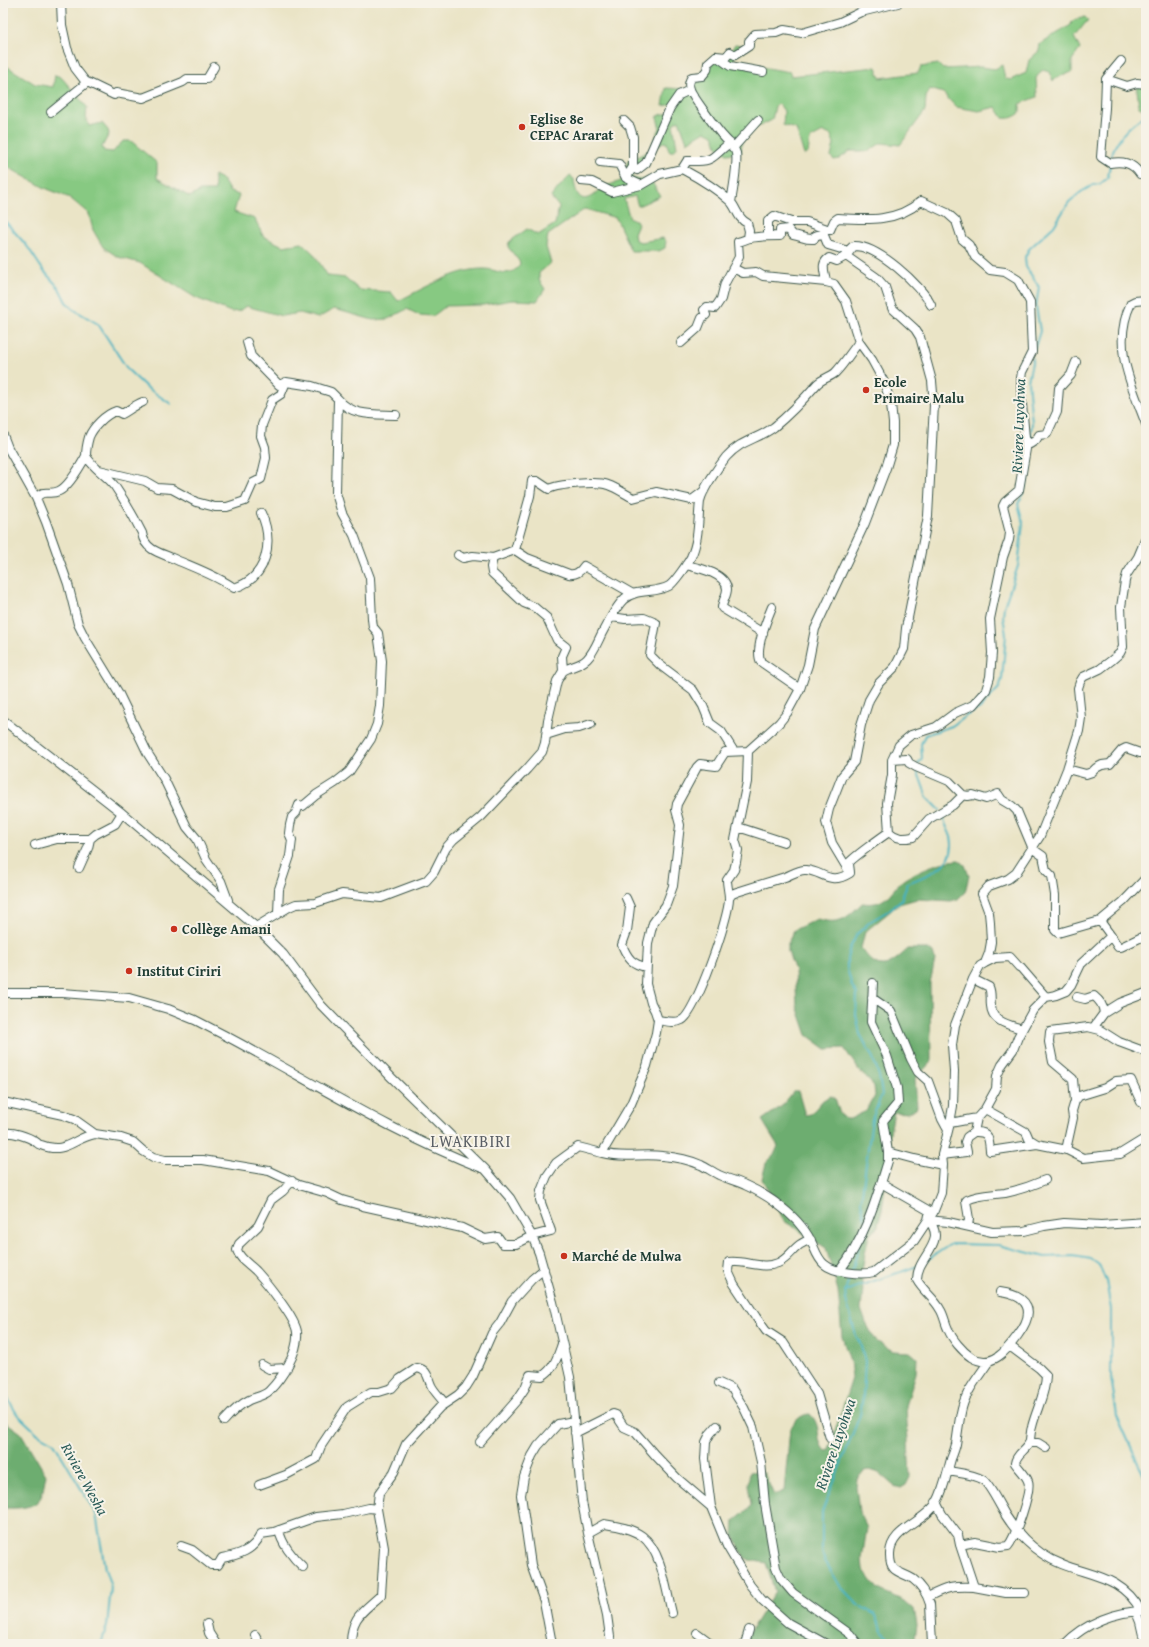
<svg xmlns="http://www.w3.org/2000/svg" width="1149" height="1647" font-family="'Gentium Book Plus',serif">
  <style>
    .green { fill: #87c982; stroke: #53835b }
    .forest { fill: #6dad70; stroke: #467552 }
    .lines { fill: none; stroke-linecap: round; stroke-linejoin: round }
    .stream { stroke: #45b2c1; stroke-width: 2 }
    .minor-casing { stroke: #3d564a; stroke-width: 10 }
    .minor { stroke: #fff; stroke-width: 8 }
    .poi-dot { fill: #c8321e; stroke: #f7f3e8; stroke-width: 1.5 }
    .labels { text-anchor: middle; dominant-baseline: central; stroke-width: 4; stroke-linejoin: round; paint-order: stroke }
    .poi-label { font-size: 14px; font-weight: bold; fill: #1f3d34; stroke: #f7f3e8; text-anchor: start }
    .water-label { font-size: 15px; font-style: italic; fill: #285a57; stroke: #f7f3e8 }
    .quarter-label { font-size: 16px; letter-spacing: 1px; fill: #5a5f65; stroke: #f7f3e8 }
  </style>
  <rect width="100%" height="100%" fill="#f7f3e8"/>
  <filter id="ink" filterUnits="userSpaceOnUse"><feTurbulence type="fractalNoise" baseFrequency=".025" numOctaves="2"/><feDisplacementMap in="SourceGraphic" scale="8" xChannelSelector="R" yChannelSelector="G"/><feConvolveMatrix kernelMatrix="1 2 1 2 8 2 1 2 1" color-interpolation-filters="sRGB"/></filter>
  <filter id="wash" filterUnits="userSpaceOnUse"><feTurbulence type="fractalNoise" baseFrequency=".012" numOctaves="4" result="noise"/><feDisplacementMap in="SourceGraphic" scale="16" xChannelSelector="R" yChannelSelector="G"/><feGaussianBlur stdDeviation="0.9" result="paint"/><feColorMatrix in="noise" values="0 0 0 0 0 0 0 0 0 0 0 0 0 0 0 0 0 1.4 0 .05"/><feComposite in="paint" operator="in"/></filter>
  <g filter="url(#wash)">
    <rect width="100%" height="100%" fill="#eae4c6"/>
    <path class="green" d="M 1085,17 L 1088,20 L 1074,37 L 1080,49 L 1072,60 L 1072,72 L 1055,78 L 1053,81 L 1050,72 L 1042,70 L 1036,78 L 1037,97 L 1020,104 L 1020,113 C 1015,117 1010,119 1003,118 L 996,107 L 979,111 L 956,107 L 943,93 L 930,89 L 926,97 L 925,111 L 900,145 L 881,143 L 869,151 L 850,151 L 839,159 L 834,160 L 831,157 L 834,144 L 831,135 L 823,132 L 810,139 L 808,153 L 804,155 L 796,129 L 783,125 L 784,111 L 779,104 L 775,106 L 772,120 L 756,128 L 742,142 L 741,152 L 727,154 L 718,148 L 713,135 L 705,131 L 687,142 L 679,120 L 673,124 L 677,147 L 674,151 L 669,151 L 667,143 L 663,142 L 643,158 L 640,165 L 631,178 L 642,180 L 649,177 L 660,196 L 638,206 L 635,196 L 624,199 L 630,219 L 636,220 L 638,224 L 634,233 L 635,240 L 641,242 L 663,238 L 666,241 L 665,248 L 659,251 L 631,251 L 616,218 L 585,209 L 548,235 L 546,247 L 551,263 L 539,273 L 539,280 L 545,289 L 537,301 L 512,300 L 483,305 L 446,306 L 433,316 L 419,315 L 407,309 L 388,319 L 373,320 L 334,309 L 318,318 L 300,313 L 282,316 L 246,306 L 239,311 L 231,312 L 196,298 L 140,263 L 118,257 L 103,247 L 93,230 L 89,214 L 70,198 L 45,188 L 4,165 L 3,162 L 3,64 L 35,84 L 53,87 L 55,75 L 61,77 L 87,107 L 86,119 L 89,126 L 102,123 L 108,130 L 109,134 L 102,147 L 104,151 L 113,152 L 123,141 L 131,141 L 157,163 L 157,178 L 190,197 L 200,191 L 215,191 L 214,175 L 223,180 L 230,192 L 239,195 L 234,212 L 255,219 L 263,236 L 283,246 L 302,243 L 313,253 L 328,276 L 346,278 L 359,290 L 391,292 L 398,301 C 423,289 457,268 485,269 C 497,269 508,280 520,265 L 519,261 L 508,247 L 509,242 L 527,229 L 538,235 L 555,224 L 559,207 L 551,197 L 560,186 L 570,176 L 574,179 C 575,189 578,205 592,196 C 596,193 598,190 602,188 C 608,185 615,183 621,181 L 628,161 L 649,151 L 660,128 L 657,118 L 659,115 L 675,112 L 675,104 L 663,106 L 666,88 L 686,89 L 695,84 L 713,63 L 726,59 L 735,44 L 741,45 L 733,62 L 790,72 L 791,76 L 876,67 L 880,78 L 918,73 L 921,67 L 938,64 L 943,69 L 981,67 L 995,69 L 1002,65 L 1005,78 L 1010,80 L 1026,73 L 1029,60 L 1039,51 L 1040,44 L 1071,25 L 1072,21 Z
      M 1136,81 L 1146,84 L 1146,109 L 1143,109 L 1139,107 Z"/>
    <path class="forest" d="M 959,860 L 965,865 L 969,876 L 965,892 L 958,899 L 951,901 L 917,899 L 899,904 L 865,932 L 861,948 C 879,974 888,967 908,949 L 928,949 L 933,953 L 935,960 L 930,983 L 931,1062 L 915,1079 L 917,1107 L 909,1113 L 894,1112 L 889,1138 L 894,1155 L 893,1162 L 886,1177 L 882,1210 L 877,1229 L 870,1234 L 867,1243 L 861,1276 L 863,1289 L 861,1309 L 866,1323 L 876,1341 L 893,1351 L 910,1352 L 917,1358 L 916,1373 L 906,1406 L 910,1477 L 906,1485 L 901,1488 L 894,1486 L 879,1473 L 870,1470 L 864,1471 L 857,1479 L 856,1487 L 859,1512 L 867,1528 L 862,1559 L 863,1569 L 878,1589 L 906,1602 L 914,1609 L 917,1625 L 914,1644 L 742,1644 L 775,1592 L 766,1563 L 749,1560 L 744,1557 L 733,1534 L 734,1521 L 748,1510 L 751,1505 L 748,1484 L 750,1472 L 757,1471 L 764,1473 L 774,1495 L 784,1491 L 790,1429 C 795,1421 801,1414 810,1414 C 823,1427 814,1438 825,1451 L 829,1450 L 852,1378 L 850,1361 L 842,1337 L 838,1291 L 826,1248 L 784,1221 L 762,1179 L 766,1163 L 774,1155 L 778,1146 L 762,1120 L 782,1106 L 794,1091 L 798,1091 L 805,1115 L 811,1114 L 823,1100 L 831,1096 L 835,1098 L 840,1114 L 846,1119 L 850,1119 L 866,1111 L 875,1096 L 874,1086 L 859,1070 L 844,1048 L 826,1049 L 807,1035 L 797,1006 L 795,971 L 788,952 L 788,943 L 794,930 L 817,919 C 840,925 846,919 862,903 C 891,907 889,887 908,877 C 924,868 941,861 959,860 Z
      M 3,1420 L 21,1433 L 46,1475 C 44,1481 44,1491 41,1497 C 34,1510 15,1508 3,1508 Z"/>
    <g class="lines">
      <path class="stream" d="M 1110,160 C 1115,140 1129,125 1146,115
        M 3,219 L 27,246 L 43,270 L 59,288 L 66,302 L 73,309 L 98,324 L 128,370 L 146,387 L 171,404
        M 1035,347 L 1040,331 L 1036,306 L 1039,287 L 1026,267 L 1025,257 L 1029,249 L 1054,226 L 1069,202 L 1081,192 L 1093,185 L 1100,184 L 1108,178 L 1110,164
        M 1030,440 L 1032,423 L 1028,381 L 1033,358
        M 918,764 L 922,758 L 921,744 L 925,735 L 952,726 L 967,715 L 980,708 L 999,688 L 1002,679 L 1006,635 L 1003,616 L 1004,607 L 1018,566 L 1023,522 L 1018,504 C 1028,485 1030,468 1030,447
        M 917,770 L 927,797 L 940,810
        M 865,1220 L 861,1202 L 872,1119 L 882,1094 L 879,1076 L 873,1058 L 860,1034 L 856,1015 L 857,994 L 852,986 L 847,968 L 847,959 L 849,950 L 857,934 L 871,921 L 888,911 L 901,900 L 908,883 C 928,875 958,865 951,837 C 948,828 944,824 942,814
        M 927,1260 L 951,1244 L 998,1245 L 1045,1257 L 1073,1256 L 1091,1259 L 1099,1265 L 1106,1281 L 1111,1309 L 1111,1377 L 1117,1416 L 1146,1480
        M 852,1270 L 859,1247
        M 850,1276 L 845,1291 L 846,1300 L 856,1336 L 860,1343 L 865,1361 L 863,1397 L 860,1415 L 822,1512 L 822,1549 L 824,1559 L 840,1586 L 858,1605 L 874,1614 L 883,1631 L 893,1644
        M 845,1291 L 918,1266
        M 3,1391 L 17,1414 L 38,1434 L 54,1443 L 96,1514 L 105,1569 L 111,1587 L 107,1626 L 101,1644"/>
    </g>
  </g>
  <g filter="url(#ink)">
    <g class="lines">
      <g class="minor-casing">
        <path id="minor" d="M 61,3 L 62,25 L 67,48 L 75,68 L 85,81 L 114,95 L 116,93 L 143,98 L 183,82 L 187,79 L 207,79 L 214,67
          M 716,56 L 726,57 L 730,52 L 735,55 L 749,46 L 749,41 L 755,34 L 776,33 L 784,30 L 802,33 L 840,22 L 861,12 L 898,3
          M 1121,61 L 1106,79 L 1105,108 L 1101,157 L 1110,163 C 1122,161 1132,162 1140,174
          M 1106,79 L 1127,86 L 1137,83 L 1146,84
          M 51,112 L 84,85 L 85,81
          M 624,121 L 630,127 L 633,137 L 633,167 L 626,178
          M 733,148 L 758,120
          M 600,162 L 619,164 L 626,178 L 641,185
          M 633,167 L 637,170 L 646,163 L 670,108 L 679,95 L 690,90
          M 682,169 L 687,161 C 717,162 710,157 730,143
          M 581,181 L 592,182 L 612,192 L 641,185 L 660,174 L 682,169 C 697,177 718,190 730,201 C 737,208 737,218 747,223 L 749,231 L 748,238
          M 731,202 C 733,190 738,164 736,153 C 734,146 728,142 723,136 C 718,131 691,94 690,89 C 688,84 689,81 692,77 L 702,76 L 707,70 L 708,63 L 716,56 L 730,66 L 763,72
          M 768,236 L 768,221 L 774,216 L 791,222 L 807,222 L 830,230 L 834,221 L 838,218 C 868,220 897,222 921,201 L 947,213 L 956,221 L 962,239 L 969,245 L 975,257 L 990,270 L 1005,272 L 1018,280 L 1030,302 L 1032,352 L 1022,372 L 1021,378 L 1021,393 L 1026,449 L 1019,490 L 1005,502 L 1003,506 L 1010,533 L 1009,540 L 1003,557 L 990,619 L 992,653 L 990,677 L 986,690 L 973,705 L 955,713 L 936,727 L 911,735 L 899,745 L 892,760 L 892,775 L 887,803 L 889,832
          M 846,256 L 876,277 L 885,287 L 892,308 L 915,329 L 920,337 L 932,381 L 934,405 L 928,516 L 906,628 L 904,649 L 895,667 L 879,683 L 869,700 L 861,725 L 854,762 L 842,776 L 829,809 L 826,822 L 832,843 L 850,873
          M 733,268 L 743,273 L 756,272 L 763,276 L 826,282
          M 1146,300 L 1135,301 L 1131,303 C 1111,345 1131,384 1146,424
          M 247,342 L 251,356 L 279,385 L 286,382 L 312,386 L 331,392 L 338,399 L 336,493 L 342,513 L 354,535 L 370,578 L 372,619 L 373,627 L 378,633 L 382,661 L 380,706 L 377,724 L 371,739 L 349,772 L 335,783 L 316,795 L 303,806 L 299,805 L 296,813 L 292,817 L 290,825 L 289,833 L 292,840 L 290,856 L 279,889 L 278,913
          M 681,343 L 698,328 L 702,318 L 706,315 L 704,310 L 707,307 L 715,308 L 721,299 L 725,283 L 739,257 L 738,242 C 743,241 746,239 750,238 C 760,236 770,236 780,236 L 780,230 L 788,229 L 793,235 C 801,236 806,240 814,239 L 815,236 L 823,233 L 828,245 L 848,251 L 852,247
          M 338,399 C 352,417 376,414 396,415
          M 143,402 C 135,405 129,410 122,414 L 116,411 C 106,414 93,427 89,437 C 87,444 86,450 86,456 C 93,468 106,475 114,485 C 125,501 134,517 142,533 C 143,540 146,545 152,549 C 158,553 165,555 172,558 C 192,567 216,575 234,588 C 268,578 274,541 261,513
          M 3,435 L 8,448 L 36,498 L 46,522 L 68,584 L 78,624 L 85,638 L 118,692 L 148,754 L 164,779 L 187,827 L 197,839 L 206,859 L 221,881 L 228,900
          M 1026,440 L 1030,444 L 1036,440 L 1039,435 L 1047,434 L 1057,412 L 1059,388 L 1071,375 L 1076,362
          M 99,470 L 145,481 L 157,488 L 172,489 L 196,502 L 215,507 L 227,507 L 245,501 L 253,483 L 261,479 L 266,458 L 265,447 L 261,436 L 262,425 L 272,400 L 281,394 L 286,382
          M 36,498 C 45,488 48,496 59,491 C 68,487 81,465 86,456
          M 515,550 L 530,496 L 532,481 L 537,481 L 549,489 C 558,484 598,481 608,485 C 617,488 625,494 633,498 L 656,492 L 692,500 L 704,491
          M 458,555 L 463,558 L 473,556 L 493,558
          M 686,565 C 699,568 726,573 727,589 C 727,596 722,601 722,608 L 763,633
          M 772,607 C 767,619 754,650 761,662 L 800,689
          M 612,617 L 625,619 L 644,618 L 656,623 L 650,655 L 660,665 L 693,690 L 703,706 L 710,723 L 721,731 L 733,750
          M 563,671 L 562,656 L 566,647 L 557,640 L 547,618 L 534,607 L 524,603 L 492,573 L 491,567 L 493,558 L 515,550 L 527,558 L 569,574 C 576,575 580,572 584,566 L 633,594
          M 3,720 L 122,813 L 256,927 L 283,954 L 321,1005 L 392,1078 L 485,1169 L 510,1198 L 532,1236 L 539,1253 L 553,1302 L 570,1377 L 582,1502 L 588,1533 L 607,1615 L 611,1644
          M 546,735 L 565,729 L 579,728 L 591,724
          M 892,760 L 907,759 L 909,763 L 916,767 L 949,781 L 963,795 L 968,796 L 973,795 L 986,799 L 998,794 L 1002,800 L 1012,806 L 1017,811 L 1033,849 L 1043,856 L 1046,870 L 1052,876 L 1055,895 L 1055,930 L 1058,933 L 1100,921 L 1111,936
          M 1067,769 L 1086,774 L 1092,772 L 1096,768 L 1102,765 L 1110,764 L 1122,750 L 1126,748 L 1140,753 L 1146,751
          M 738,827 L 784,842
          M 889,832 C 897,839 903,839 913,837 L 929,819 L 953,805 L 963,795
          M 35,845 L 57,839 L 90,839
          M 79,868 L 88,848 L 90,839 L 96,834 L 115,824 L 122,813
          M 626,898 L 630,907 L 627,931 L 622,945 C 628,959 632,964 646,967
          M 729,898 L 732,894 L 737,892 C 753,887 769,882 785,877 C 791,875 799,869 806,870 C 823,871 829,886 850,873 C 850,870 849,866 849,863 C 851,859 883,836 889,832
          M 1100,921 L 1123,902 L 1146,878
          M 256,927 L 289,907 L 296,904 L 315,903 L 342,894 L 381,898 L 426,881 L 434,872 L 446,848 L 453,840 L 481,817 L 527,769 L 542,752 L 545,743 L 548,720 L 557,681 L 563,671 C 571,666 580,666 587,659 C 594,652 598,641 602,633 C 606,625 617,606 623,600 C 635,588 655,594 669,586 C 674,583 688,563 691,557 C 699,540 698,520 700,501 C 702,490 719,466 726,457 C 742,439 757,440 774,427 C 790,414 804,399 817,384 C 822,379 830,377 835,373 C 844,364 851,352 859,342
          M 985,963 L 995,958 L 1010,957 L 1019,967 L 1021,968 L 1046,997
          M 973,979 L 989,987 C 992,994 990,1000 991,1006 C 992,1022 1010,1025 1022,1029
          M 3,993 L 62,993 L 129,998 L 168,1009 L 195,1020 L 226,1036 C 311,1081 392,1133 482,1168
          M 1077,997 L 1085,999 L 1094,996 C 1100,1001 1103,1005 1104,1013
          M 872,998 L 891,1011 L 911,1059 L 918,1072 L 928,1081 L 942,1119 L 948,1130
          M 658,1020 C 665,1021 675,1024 682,1020 C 696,1013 730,915 729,898 C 729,892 727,886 727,880 L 734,870 L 736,862 L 738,850 L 735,840 L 747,782 L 748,751
          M 1093,1028 L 1104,1013 L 1120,1003 L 1146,993
          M 1075,1101 L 1079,1096 L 1105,1088 L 1116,1081 L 1131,1080 L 1141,1102 L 1146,1105
          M 3,1102 L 63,1115 L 74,1119 L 95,1134 L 121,1138 L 133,1142 L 143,1151 L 153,1157 L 165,1160 L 203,1160 L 269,1171 L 299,1185 L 327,1193 L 342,1200 L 363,1206 L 462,1228 L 485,1239 L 498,1237 L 503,1244 L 516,1244 L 532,1236 L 551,1231 L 540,1200 L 541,1191 L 547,1176 L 556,1163 L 578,1147 L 602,1153 L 631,1104 L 647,1066 L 656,1033 L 658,1020 L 655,1011 L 651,1003 L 646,984 L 648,943 L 653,923 L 666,905 L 673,886 L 680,825 L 676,810 L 677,804 L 697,767 L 700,764 L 716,766 L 725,752 L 748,751 L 779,723 L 787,713 L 800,689 L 808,665 L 815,629 L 865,523 L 886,468 L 893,445 L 893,423 L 891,404 L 884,382 L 872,360 L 859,342 L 846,301 L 834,284 L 826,282 C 825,272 820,264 829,258 L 837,261 L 846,256 L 854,246 C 877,245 921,285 931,305
          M 985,1109 L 1026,1132 L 1029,1139 L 1037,1144 L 1067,1150 L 1083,1158 L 1120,1154 L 1146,1138
          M 977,1118 L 974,1132 C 989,1131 989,1138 990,1151 L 1037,1144
          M 950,1123 L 977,1118 L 985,1109 L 996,1089 L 997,1076 L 1002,1065 L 1013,1050 L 1018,1037 L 1033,1010 L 1046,997 L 1056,995 L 1066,991 L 1071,985 L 1081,964 L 1111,936 L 1118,947 L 1121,947 L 1146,935
          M 3,1134 C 10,1130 29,1137 36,1142 C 39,1144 37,1144 41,1145 C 66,1155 73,1138 95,1134
          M 1066,1150 L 1073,1118 L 1072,1111 L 1075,1101 L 1073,1079 L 1053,1062 L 1049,1042 L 1050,1032 L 1088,1027 L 1100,1030 L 1119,1042 L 1146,1052
          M 888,1152 L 914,1159 L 943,1165
          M 602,1153 C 623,1159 642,1153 662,1156 C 675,1157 690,1160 701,1165 C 707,1168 713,1172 719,1175 C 728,1179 737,1181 745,1185 C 756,1190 767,1196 776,1203 C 790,1213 803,1225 811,1241 C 815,1249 817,1258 824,1264 C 834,1273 862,1275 874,1272 L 914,1241 L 928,1220 L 948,1222 L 992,1232 L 1024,1231 L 1044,1226 L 1064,1223 L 1101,1225 L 1146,1222
          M 942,1155 L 967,1152 L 965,1142 L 967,1137 L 974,1132
          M 881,1183 L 933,1213
          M 968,1226 L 969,1219 L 966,1201 L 967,1200 C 980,1194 991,1195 1005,1193 C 1019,1190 1031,1186 1045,1180
          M 811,1240 C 794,1243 792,1257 778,1263 C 762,1270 746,1260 729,1262 L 728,1271 L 734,1284 L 756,1317 L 766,1331 L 783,1342 L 817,1394 L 830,1438
          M 840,1270 C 865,1239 876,1199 888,1161 L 888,1152 L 883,1121 L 898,1103 L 897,1088 L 887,1056 L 871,1022 L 873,983
          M 1000,1292 C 1029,1296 1036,1311 1018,1335 C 1007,1350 992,1370 971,1357 C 962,1351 952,1339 948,1329 C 945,1323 944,1315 940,1309 C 934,1298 923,1291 917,1280 C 916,1257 949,1242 928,1220 L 929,1215 L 933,1213 L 941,1193 L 943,1165 L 942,1155 L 950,1123 L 953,1106 L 954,1071 L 952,1045 L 955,1025 L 973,979 L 980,966 L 985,963 L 989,953 L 991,942 L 990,923 L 989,913 L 982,894 L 989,886 L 1008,879 L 1016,873 L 1040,836 L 1067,769 L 1079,731 L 1081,718 L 1078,688 L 1080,682 L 1083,677 L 1100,669 L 1112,660 L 1120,653 L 1123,647 L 1121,607 L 1125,581 L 1127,574 L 1138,557 L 1146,538
          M 262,1365 L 269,1369 L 287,1368
          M 719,1383 L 732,1389 L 744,1408 L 753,1427 L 761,1462 L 765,1504 L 776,1568 L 781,1579 L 793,1593 L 850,1634 L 858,1644
          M 224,1421 C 231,1413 239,1405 249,1400 C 255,1397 264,1396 269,1391 C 282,1378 299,1352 297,1332 C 296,1319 266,1282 257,1272 C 250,1264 240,1260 237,1250 L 239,1244 L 258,1226 L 271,1200 L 283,1191 L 292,1181
          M 575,1433 L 613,1414 L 616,1415 L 624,1427 L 635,1432 L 655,1455 L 677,1478 L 711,1507 L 727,1546 L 750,1585 L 762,1600 L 788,1623 L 826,1644
          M 480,1442 L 517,1400 L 525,1388 L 530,1375 L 542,1376 C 554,1370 558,1355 562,1344
          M 1029,1443 L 1038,1443 L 1046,1448
          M 948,1471 C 959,1473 974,1474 983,1480 C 990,1485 1001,1508 1006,1516 C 1015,1530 1028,1544 1041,1553 C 1076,1578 1118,1568 1141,1611
          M 259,1485 L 286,1475 L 316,1459 L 321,1446 L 347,1407 L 371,1392 L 379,1392 L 392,1388 L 400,1379 L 417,1368 C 428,1370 427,1376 431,1385 C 433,1390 439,1396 443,1401 L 440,1407
          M 936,1502 L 942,1514 L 958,1535 L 960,1545
          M 711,1507 L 705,1459 L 706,1442 L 710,1434 L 717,1426
          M 279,1530 C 281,1543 293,1558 303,1567
          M 588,1533 L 604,1524 C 616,1526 631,1528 642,1536 C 662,1551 666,1590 672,1613
          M 181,1546 L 192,1550 L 211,1565 L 218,1565 L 222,1558 C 239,1555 254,1550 261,1534 L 274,1532 L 316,1517 L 343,1514 L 369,1508 L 377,1509
          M 974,1587 L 1006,1593 L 1025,1593
          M 928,1597 C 946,1587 954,1586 974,1587 L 960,1545 L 975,1542 L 1000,1547 L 1008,1546 C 1015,1538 1032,1490 1028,1481 C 1026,1475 1019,1469 1015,1463 C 1016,1454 1026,1450 1029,1443 C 1031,1439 1030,1432 1032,1427 C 1036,1410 1046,1393 1046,1375 L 1039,1368 L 1011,1347
          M 1136,1612 L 1140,1622 L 1145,1644
          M 207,1624 L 209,1633 L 216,1644
          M 697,1633 L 712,1644
          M 255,1635 L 260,1644
          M 351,1644 C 351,1616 363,1612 381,1595 L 384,1548 L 377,1509 L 379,1493 L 394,1472 L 406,1444 L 440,1407 L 458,1395 L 466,1387 L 473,1376 L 492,1333 L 500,1323 L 512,1301 L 532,1279 L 544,1269
          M 552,1644 L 544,1601 L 531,1565 L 521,1495 L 524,1477 L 532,1456 L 538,1446 L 558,1424 L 574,1421
          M 745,1644 L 749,1630
          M 932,1644 L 930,1604 C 927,1594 921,1585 913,1579 C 901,1571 890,1574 890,1555 C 889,1529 926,1522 937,1502 C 944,1489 947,1473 951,1459 C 953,1454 955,1449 956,1444 C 958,1432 959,1420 962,1408 C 966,1391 980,1375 989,1361
          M 1065,1644 C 1085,1623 1116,1611 1145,1611"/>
      </g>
      <use href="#minor" class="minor"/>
    </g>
  </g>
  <g class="poi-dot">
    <circle cx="522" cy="127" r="4"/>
    <circle cx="866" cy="390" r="4"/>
    <circle cx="174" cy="929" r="4"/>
    <circle cx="129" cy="971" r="4"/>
    <circle cx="564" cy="1256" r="4"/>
  </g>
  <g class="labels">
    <g class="poi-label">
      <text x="530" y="119">Eglise 8e<tspan x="530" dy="16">CEPAC Ararat</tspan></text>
      <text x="874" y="382">Ecole<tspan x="874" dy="16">Primaire Malu</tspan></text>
      <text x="182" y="929">Collège Amani</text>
      <text x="137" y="971">Institut Ciriri</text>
      <text x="572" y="1256">Marché de Mulwa</text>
    </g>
    <g class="water-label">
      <text transform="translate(1018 426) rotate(-88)">Riviere Luyohwa</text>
      <text transform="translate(835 1444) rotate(-71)">Riviere Luyohwa</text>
      <text transform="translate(85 1479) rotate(61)">Riviere Wesha</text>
    </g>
    <g class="quarter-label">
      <text x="471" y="1141">LWAKIBIRI</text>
    </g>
  </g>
  <rect width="1149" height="1647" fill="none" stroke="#f7f3e8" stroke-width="16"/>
</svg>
